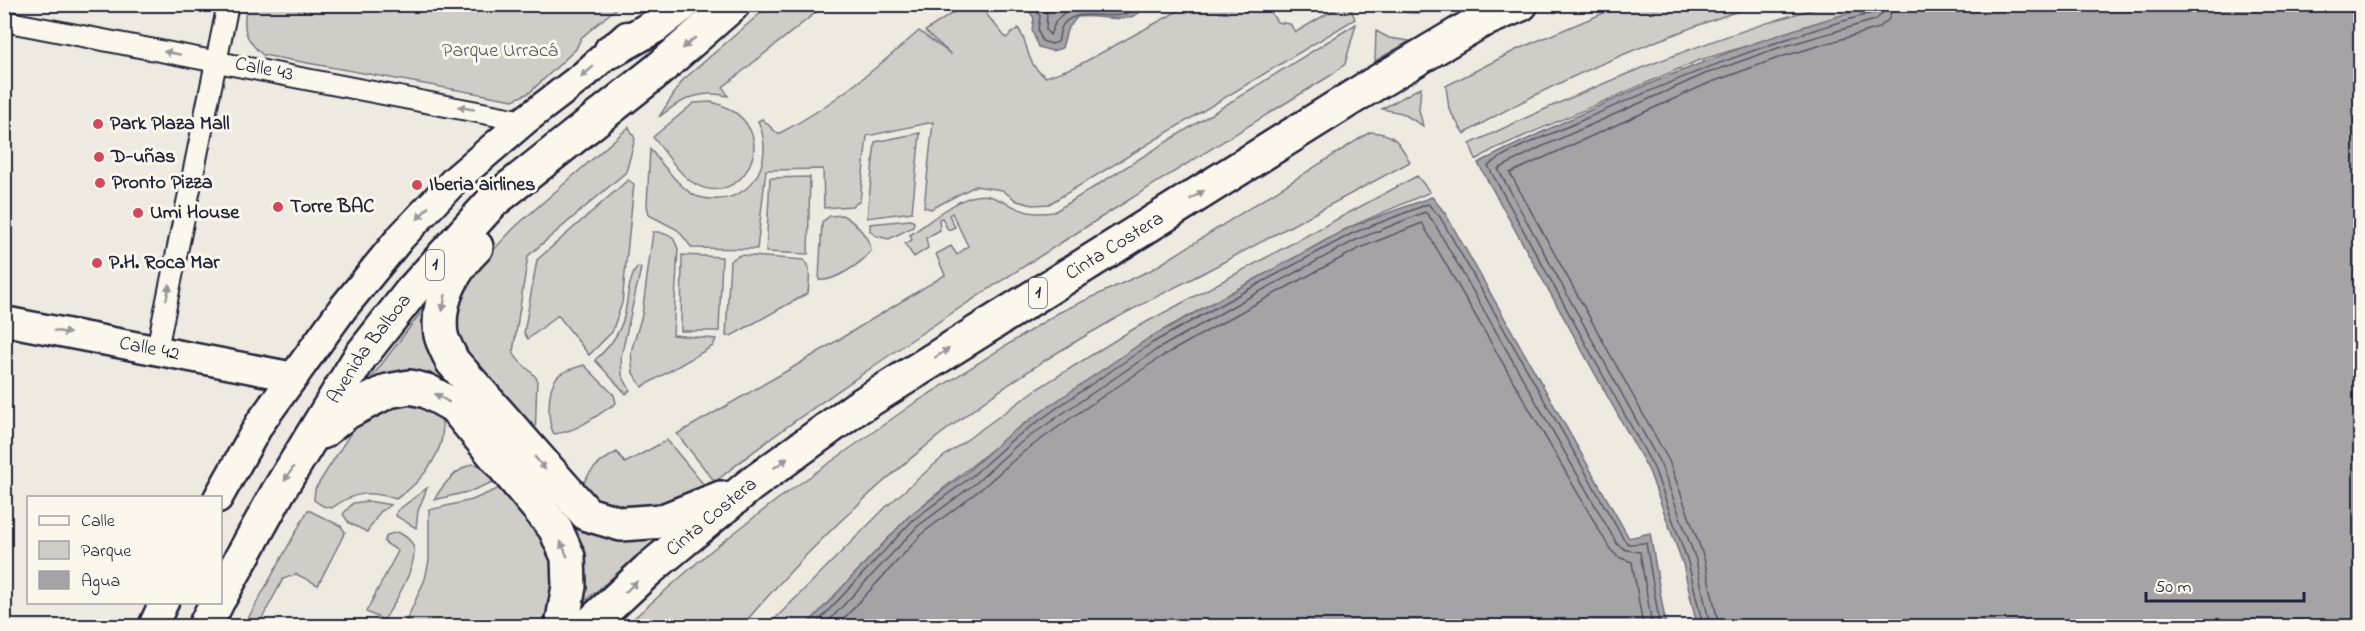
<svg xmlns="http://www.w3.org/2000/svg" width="2365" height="631" font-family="'Indie Flower',sans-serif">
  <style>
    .green { fill: #d0cdc9; stroke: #797882; stroke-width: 1.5 }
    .water { fill: #a6a3a7; stroke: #716f7c; stroke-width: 1.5 }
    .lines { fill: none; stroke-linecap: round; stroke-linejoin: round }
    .shore { stroke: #575666; stroke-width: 1.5 }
    .minor-casing { stroke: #22223b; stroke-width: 24 }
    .secondary-casing { stroke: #22223b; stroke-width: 33 }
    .trunk-casing { stroke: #22223b; stroke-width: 38 }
    .minor { stroke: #fbf7ec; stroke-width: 20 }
    .secondary { stroke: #fbf7ec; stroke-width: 28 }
    .trunk { stroke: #fbf7ec; stroke-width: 33 }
    .oneway { fill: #99979c }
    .poi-dot { fill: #d1495b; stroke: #fbf7ec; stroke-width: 2 }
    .labels { text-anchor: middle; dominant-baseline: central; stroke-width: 6; stroke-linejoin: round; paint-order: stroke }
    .shield { fill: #fbf7ec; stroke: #636270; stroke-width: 1.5 }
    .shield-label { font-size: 18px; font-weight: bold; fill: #22223b }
    .park-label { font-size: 20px; fill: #565566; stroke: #fbf7ec }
    .street-label { font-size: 20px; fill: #22223b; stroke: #fbf7ec }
    .poi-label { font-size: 20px; font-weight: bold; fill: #22223b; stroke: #fbf7ec; text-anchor: start }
  </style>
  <rect width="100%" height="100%" fill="#eeeae2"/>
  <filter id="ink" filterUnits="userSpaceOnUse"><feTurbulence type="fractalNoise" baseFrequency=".0167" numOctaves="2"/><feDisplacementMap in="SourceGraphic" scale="12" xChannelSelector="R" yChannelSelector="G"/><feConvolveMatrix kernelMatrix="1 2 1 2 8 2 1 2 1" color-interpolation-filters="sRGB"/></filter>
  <g filter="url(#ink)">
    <path class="green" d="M 247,4 L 620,4 L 620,5 L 581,38 L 576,49 L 529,93 L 513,100 L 263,55 C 244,39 242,28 247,4 Z
      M 966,4 L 979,5 L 1006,38 L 1018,28 C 1031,47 1024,63 1046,77 L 1077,66 L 1189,5 L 1266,5 L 1277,22 L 1290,24 L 1296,32 L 1342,5 L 1349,5 L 1355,19 L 1049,204 L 1033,205 L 1017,201 L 1002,190 L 975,186 L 931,209 L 924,207 L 933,122 L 867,136 L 860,201 L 852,206 L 824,208 L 823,169 L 766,170 L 757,249 L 692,248 L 678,230 L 649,215 L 647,205 L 650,149 C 661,162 683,193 699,197 C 749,210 777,163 758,121 L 762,119 L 778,134 C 831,107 874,70 919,31 L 952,55 L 925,31 Z
      M 1625,4 L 1756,5 C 1654,39 1556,79 1464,134 L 1449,109 L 1446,86 L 1518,49 Z
      M 770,5 L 825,5 L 723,87 L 728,96 C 700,89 680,100 659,117 L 683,80 Z
      M 1390,5 L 1445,5 C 1427,13 1407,18 1390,5 Z
      M 1828,5 L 1881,5 L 1697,61 L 1494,149 L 1476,160 L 1470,144 C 1585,89 1705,38 1828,5 Z
      M 1356,24 L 1345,64 L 1333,74 C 1191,161 1049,248 910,341 C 844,387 777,431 715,482 L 677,434 L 792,368 L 945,275 L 936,254 L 951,246 L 957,255 L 968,246 L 952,213 L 949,215 L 955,227 L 948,230 L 942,218 L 939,219 L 940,230 L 926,238 L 928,248 L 914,257 L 905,244 L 912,240 L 910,235 C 931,222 967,187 992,197 C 1020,207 1020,216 1054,212 Z
      M 1376,31 L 1389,38 L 1410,41 L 1375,61 Z
      M 1421,87 L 1419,110 L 1423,126 L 1402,113 L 1382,109 Z
      M 712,102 C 793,125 740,219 689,180 C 675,169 664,150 653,137 L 694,103 Z
      M 629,127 L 635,139 L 626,172 L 528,256 L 513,352 C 519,365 529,367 537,379 L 535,439 L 463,353 L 455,321 L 460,296 L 469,276 L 515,227 Z
      M 1370,132 C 1395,133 1399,142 1410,162 C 1346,196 1282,231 1218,265 C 1181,285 1142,303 1106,324 C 968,401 843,506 742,626 L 625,626 L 707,554 L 778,499 L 913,404 L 1058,313 L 1153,269 Z
      M 920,133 L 912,212 L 867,218 L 875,142 Z
      M 1417,176 L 1430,192 L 1350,227 L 1158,333 L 1025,423 L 909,516 L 806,626 L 768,626 L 887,506 L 943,457 L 1037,389 L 1130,331 Z
      M 810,177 L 808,254 L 766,252 L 770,178 Z
      M 628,180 L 634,184 L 622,303 L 612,332 L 589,355 L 558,315 L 528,339 L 524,333 L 537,260 Z
      M 842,215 C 854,221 870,237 871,251 C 862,263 834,282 819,280 L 822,222 L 830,216 Z
      M 910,220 L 914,222 L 913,227 L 889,239 L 876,236 L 870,231 L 870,224 Z
      M 653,232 L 659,232 L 673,237 L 678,249 L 673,335 L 716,339 L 713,346 L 642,387 L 633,373 L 631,352 L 642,315 Z
      M 682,255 L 722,257 L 719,331 L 681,331 Z
      M 740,255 L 804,260 C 812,270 809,281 808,293 L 731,336 L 726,336 L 730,261 Z
      M 637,267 L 641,268 L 621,357 L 622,375 L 630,390 L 626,394 L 595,360 C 610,347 621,332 625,313 C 628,297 628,281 637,267 Z
      M 438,290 L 433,312 L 518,460 L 449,388 L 362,390 Z
      M 584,365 L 614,395 L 616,403 C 596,416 579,431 554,434 C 547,422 547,388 557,377 C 563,370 576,368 584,365 Z
      M 405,400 L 439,413 C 453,445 422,482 396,499 C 370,491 355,491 332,508 L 323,506 L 314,500 L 315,489 L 357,423 Z
      M 667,440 L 704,485 L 668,508 L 626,515 L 580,492 C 586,472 599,462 617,452 L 625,463 Z
      M 472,464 L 486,466 L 498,480 L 471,491 L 434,500 C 443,484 454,471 472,464 Z
      M 532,472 L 661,536 L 579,606 Z
      M 502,487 L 510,492 C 519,504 552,545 555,557 C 561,574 554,613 540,626 L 404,626 L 425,579 L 429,561 L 429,510 L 472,500 Z
      M 427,488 L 418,511 L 416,528 L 396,516 L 397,511 Z
      M 368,501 L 391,505 L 380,512 L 367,532 L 349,523 L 343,514 L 353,503 Z
      M 308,510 L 341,526 L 345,532 L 318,585 L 296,574 L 283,579 L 258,626 L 244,626 Z
      M 398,532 C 405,536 412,540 414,549 C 416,568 394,605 384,620 L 366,612 L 398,551 L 384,542 L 387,535 Z"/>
    <path class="water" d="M 1882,4 L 2360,5 L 2360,626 L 1697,626 L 1683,564 L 1649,471 L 1478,163 C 1608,99 1741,40 1882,4 Z
      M 1025,5 L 1146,5 C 1131,29 1101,13 1077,17 L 1067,30 L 1062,48 L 1052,51 L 1038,47 L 1032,30 L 1034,18 Z
      M 1432,197 L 1445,213 L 1629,538 L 1650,533 L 1666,626 L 806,626 L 909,516 L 967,472 L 1007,436 L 1058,400 L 1149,338 L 1350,227 Z"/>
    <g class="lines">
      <path class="shore" d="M 1031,4 L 1040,16 L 1038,30 L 1042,41 L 1052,44 L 1058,42 C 1060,37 1059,33 1061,28 C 1075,0 1122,30 1139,4
        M 1040,4 L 1047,14 L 1046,30 L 1050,35 L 1056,21 L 1072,4
        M 814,626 L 913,520 L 971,477 L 1012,440 L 1061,405 L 1152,343 L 1240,294 L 1353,233 L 1428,204 L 1440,217 L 1624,540 L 1629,544 L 1646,543 L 1660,626
        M 824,626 L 918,526 L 976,483 L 1016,446 L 1066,411 L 1156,350 L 1244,300 L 1356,240 L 1425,212 L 1433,221 L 1617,544 L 1626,550 L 1640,552 L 1652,626
        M 837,626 L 924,532 L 981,489 L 1022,453 L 1071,418 L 1161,357 L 1248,308 L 1360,248 L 1422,223 L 1610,549 L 1618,557 L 1632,562 L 1643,626
        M 1703,626 L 1688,562 L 1654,468 L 1488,166 C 1508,149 1552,134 1578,122 C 1675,79 1769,41 1872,13 L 1877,4
        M 1710,626 L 1696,560 L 1661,465 L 1498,169 L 1539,148 L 1705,74 L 1778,48 L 1875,20 L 1882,14 L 1884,4
        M 1719,626 L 1704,558 L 1669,461 L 1510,173 L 1709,83 L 1781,57 L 1879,28 L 1889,19 L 1893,4"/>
      <g class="minor-casing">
        <path id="minor" d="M 4,21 L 524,121
          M 157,349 L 228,4"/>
      </g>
      <g class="secondary-casing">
        <g id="secondary">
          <path id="s1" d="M 4,321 L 294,377"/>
          <path d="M 218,498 L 260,423 L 343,308 L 401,237 L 455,180 L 524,121 L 584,75 L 627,36"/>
          <path d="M 153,626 L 164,602"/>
        </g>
      </g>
      <g class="trunk-casing">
        <g id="trunk">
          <path d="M 611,51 L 655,26 L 683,4"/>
          <path d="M 476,247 C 453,269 436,302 441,335 C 443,344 449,353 452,361 L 587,514 L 621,524 L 663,521 L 721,498"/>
          <path d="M 322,432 L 347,412 L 388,391 L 410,387 L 427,391 L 454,406 L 555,528 L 568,557 L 569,586 L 562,626"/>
          <path id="s2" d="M 220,597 L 278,492 L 360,357 L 411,292 L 493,201 L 658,70 L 733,4"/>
          <path d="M 205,626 L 217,602"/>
          <path id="s3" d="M 588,626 L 648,570 L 749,486 L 855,409 L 1361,92 L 1479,22 L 1521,4"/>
        </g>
      </g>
      <use href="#minor" class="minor"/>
      <use href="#secondary" class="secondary"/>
      <use href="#trunk" class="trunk"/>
    </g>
    <defs><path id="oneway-solid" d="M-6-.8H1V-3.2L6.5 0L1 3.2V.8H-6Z" transform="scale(1.5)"/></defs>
    <g class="oneway">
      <use href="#oneway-solid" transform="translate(689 43) rotate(139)"/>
      <use href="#oneway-solid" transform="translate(172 53) rotate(-169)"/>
      <use href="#oneway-solid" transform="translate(587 72) rotate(139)"/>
      <use href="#oneway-solid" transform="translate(466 108) rotate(-169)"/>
      <use href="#oneway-solid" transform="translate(1197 195) rotate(-32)"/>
      <use href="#oneway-solid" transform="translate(423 213) rotate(133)"/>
      <use href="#oneway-solid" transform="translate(168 292) rotate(-78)"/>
      <use href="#oneway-solid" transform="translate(444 303) rotate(100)"/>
      <use href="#oneway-solid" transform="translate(62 332) rotate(10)"/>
      <use href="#oneway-solid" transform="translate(942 353) rotate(-33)"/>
      <use href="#oneway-solid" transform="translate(442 398) rotate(-149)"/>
      <use href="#oneway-solid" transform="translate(540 463) rotate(50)"/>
      <use href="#oneway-solid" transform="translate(781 463) rotate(-36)"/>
      <use href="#oneway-solid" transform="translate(289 474) rotate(123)"/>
      <use href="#oneway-solid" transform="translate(564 549) rotate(-114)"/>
      <use href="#oneway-solid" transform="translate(631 587) rotate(-43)"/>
    </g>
  </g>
  <g class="poi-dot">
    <circle cx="98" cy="124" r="6"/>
    <circle cx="99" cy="157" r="6"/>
    <circle cx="100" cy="183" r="6"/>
    <circle cx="417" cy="185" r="6"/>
    <circle cx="278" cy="207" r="6"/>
    <circle cx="138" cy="213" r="6"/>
    <circle cx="97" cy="263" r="6"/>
  </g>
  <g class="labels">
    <g class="shield">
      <rect x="426" y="250" width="18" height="30" rx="4.5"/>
      <rect x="1029" y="278" width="18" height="30" rx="4.5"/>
    </g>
    <g class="shield-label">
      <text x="435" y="265">1</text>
      <text x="1038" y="293">1</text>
    </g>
    <g class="park-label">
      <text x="500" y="51">Parque Urracá</text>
    </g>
    <g class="street-label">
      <text transform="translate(264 70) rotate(11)">Calle 43</text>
      <text stroke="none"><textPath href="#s3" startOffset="651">Cinta Costera</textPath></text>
      <text stroke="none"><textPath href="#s1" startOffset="148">Calle 42</textPath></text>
      <text stroke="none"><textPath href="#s2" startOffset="290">Avenida Balboa</textPath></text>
      <text stroke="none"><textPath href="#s3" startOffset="165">Cinta Costera</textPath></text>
    </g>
    <g class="poi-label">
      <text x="110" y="124">Park Plaza Mall</text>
      <text x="111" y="157">D-uñas</text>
      <text x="112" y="183">Pronto Pizza</text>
      <text x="429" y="185">Iberia airlines</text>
      <text x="290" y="207">Torre BAC</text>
      <text x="150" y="213">Umi House</text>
      <text x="109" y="263">P.H. Roca Mar</text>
    </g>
  </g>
  <rect width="2365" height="631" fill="none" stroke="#fbf7ec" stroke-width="24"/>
  <rect x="12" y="12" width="2341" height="607" fill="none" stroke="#22223b" stroke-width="2" filter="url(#ink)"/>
  <rect x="27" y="496" width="195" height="108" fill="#fbf7ec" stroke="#a4a2a5" stroke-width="1.5"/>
  <rect x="39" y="516" width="30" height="9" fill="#fbf7ec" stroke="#a4a2a5" stroke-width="1.5"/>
  <text x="81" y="526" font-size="18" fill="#22223b">Calle</text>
  <rect x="39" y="541" width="30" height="18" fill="#d0cdc9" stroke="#a4a2a5" stroke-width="1.5"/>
  <text x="81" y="556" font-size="18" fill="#22223b">Parque</text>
  <rect x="39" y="571" width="30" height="18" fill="#a6a3a7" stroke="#a4a2a5" stroke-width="1.5"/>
  <text x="81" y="586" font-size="18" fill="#22223b">Agua</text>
  <path d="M2146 592v9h158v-9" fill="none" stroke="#22223b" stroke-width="3"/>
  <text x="2155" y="592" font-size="18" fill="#22223b" stroke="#fbf7ec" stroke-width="4.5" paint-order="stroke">50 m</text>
</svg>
